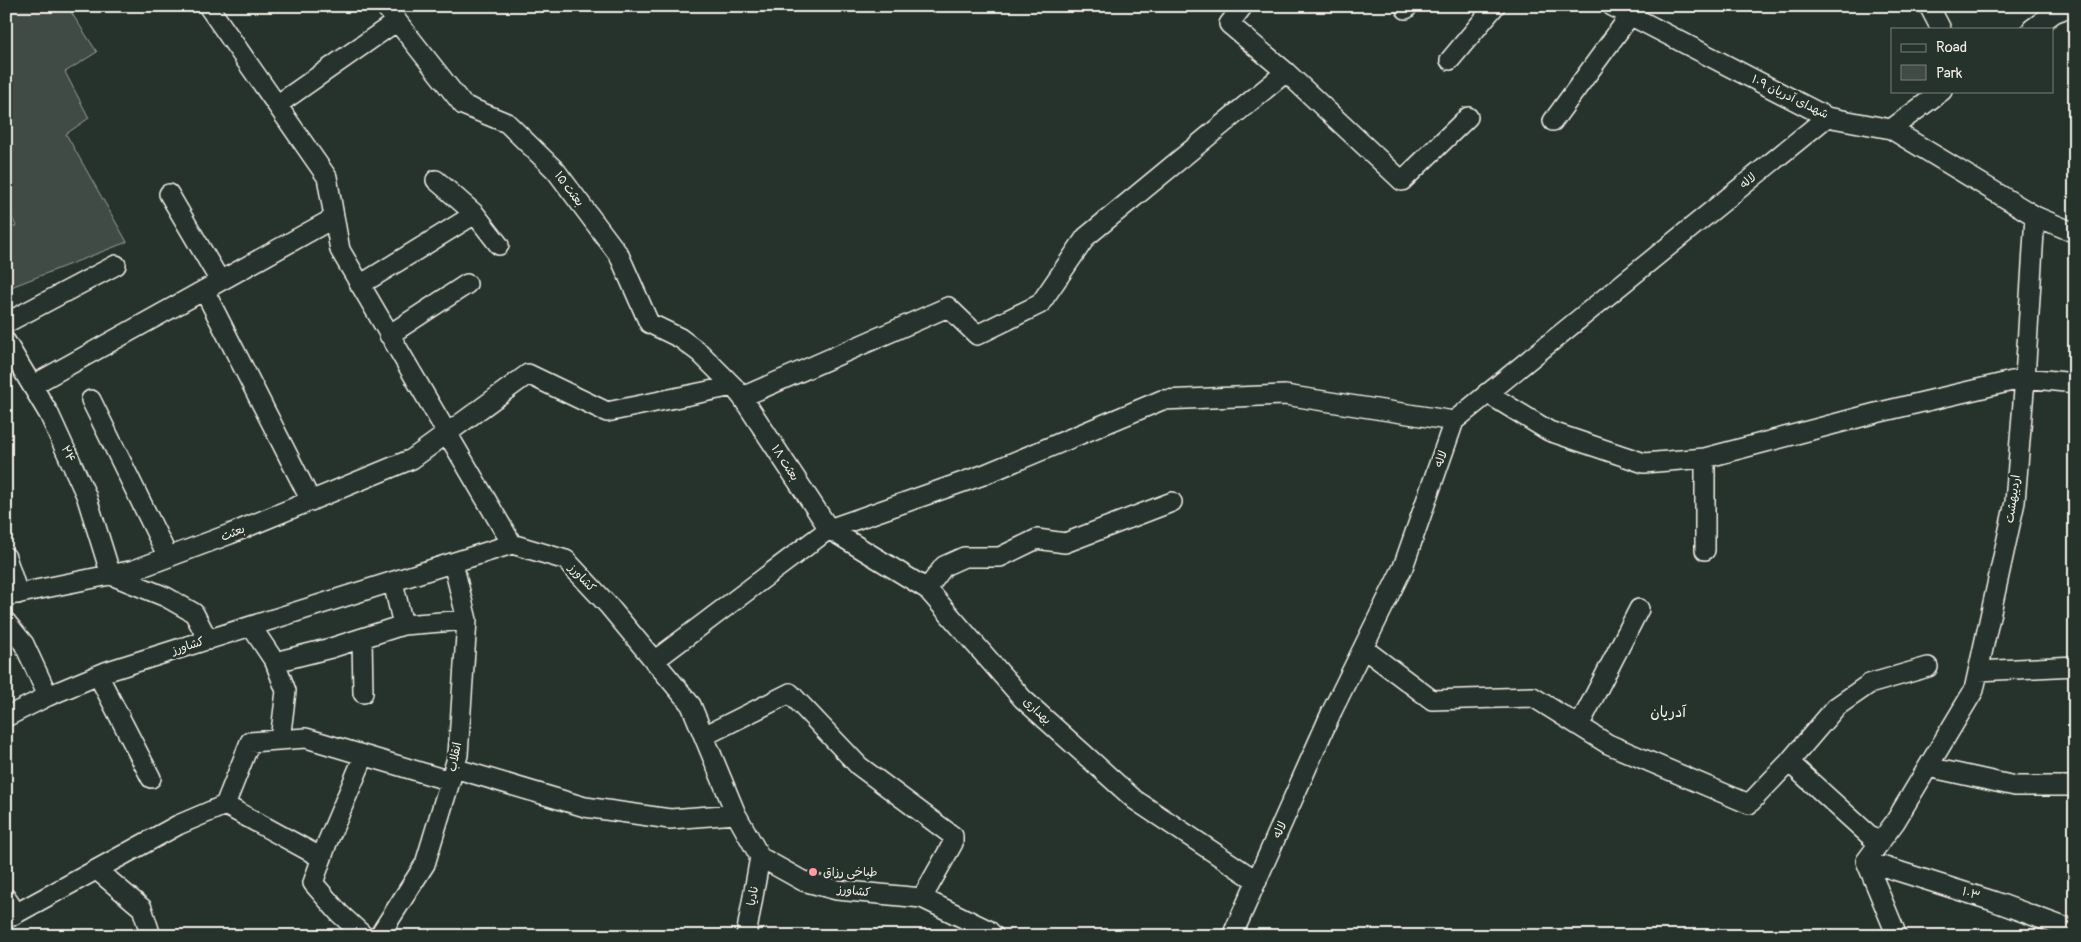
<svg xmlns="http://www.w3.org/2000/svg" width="2081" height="942" font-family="Pangolin,'Playpen Sans Arabic',sans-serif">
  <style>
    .green { fill: #414b45; stroke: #9a9e96 }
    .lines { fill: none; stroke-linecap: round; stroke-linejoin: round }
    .minor-casing { stroke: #f4f1e8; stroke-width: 22 }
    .minor { stroke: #26332d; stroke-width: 19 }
    .poi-dot { fill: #ff9aa2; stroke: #26332d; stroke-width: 2 }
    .labels { text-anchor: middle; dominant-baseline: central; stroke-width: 5; stroke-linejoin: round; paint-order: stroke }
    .street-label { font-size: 12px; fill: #f4f1e8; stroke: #26332d }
    .poi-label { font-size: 12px; fill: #f4f1e8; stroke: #26332d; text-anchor: start }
    .quarter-label { font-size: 15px; fill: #f4f1e8; stroke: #26332d }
  </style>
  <rect width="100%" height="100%" fill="#26332d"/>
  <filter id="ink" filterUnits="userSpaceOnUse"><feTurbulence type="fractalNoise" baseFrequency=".02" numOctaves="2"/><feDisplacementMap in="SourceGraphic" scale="10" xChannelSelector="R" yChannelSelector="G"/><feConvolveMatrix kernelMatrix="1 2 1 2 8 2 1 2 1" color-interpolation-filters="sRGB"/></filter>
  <g filter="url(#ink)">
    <path class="green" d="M 6,6 L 67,6 L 97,52 L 65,72 L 89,118 L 66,134 L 127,242 L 6,289 L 6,230 L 16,226 L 6,204 Z"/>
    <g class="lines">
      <g class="minor-casing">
        <path id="minor" d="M 208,6 L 327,177 L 340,250 L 512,544
          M 385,6 L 463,105 L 507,123 L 556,171 L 619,255 L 649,323 L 680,338 L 700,353 L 733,386
          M 1612,6 L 1827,117 L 1891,129 L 2035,216 L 2075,233
          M 1929,6 L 1941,29
          M 1406,9 L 1408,6
          M 2032,29 L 2054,13 L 2072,6
          M 1450,60 L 1495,6
          M 1286,72 L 1402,181 L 1468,117
          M 277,105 L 397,21
          M 1553,121 L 1637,6
          M 1891,129 L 1942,91
          M 436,180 L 475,214 L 499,245
          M 169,194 L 220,281
          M 360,285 L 475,214
          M 204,290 L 311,501
          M 6,323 L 116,265
          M 389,335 L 467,284
          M 6,342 L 49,414 L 86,495 L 111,575 L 166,597 L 194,613 L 208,640
          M 33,385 L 334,218
          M 1487,393 L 1549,431 L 1644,463 L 1705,458 L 1876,413 L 2025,378 L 2075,383
          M 742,397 L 948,307 L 977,335 L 1040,304 L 1086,237 L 1286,72 L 1229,24 L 1243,6
          M 91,400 L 168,557
          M 1705,458 L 1705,550
          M 6,557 L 18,594
          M 393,582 L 403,625
          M 927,589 L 944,566 L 964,557 L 1000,557 L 1037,539 L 1065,543 L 1172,502
          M 6,596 L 134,570 L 230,534 L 412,459 L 528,374 L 607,412 L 733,386 L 742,397 L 829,529 L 927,589 L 1023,699 L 1135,800 L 1257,881
          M 6,622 L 24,644 L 48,696
          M 251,626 L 275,662 L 286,691 L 280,740
          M 362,638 L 363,693
          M 1363,648 L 1432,700 L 1533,697 L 1608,744 L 1749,804 L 1789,762
          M 654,661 L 829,529 L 983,475 L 1162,400 L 1285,395 L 1454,421
          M 275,662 L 331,648 L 403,625 L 467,620
          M 1979,671 L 2075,666
          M 98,675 L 151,778
          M 6,717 L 48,696 L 108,671 L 512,544 L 566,560 L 608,605 L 691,705 L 736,814 L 760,857 L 803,881 L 837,890 L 922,898 L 988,930 L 994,936
          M 1579,726 L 1639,609
          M 704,736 L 790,693 L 859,766 L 953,836 L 953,843 L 922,898
          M 1928,767 L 2015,786 L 2075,786
          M 454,768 L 585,807 L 670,819 L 736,814
          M 225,805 L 322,858
          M 1879,844 L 1789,762 L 1836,707 L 1869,684 L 1928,667
          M 1866,861 L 1895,822 L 1974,690 L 2015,502 L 2025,378 L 2035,216
          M 1866,861 L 1993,901 L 2075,931
          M 1866,861 L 1897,936
          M 97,870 L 142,908 L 151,936
          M 6,898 L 16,913
          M 6,919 L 178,825 L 225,805 L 250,742 L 306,738 L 450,781
          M 364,936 L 339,913 L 313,883 L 327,843 L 364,756
          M 379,936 L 425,864 L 458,755 L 467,620 L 453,563
          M 746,936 L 760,857
          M 1232,936 L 1332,711 L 1403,567 L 1454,421 L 1827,117"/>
      </g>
      <use href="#minor" class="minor"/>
    </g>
  </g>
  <circle class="poi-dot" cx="813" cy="872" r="5"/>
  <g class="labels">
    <g class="street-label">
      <text transform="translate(1790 97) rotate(26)">شهدای آدریان ۱۰۹</text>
      <text transform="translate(1748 181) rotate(-39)">لاله</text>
      <text transform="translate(569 189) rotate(53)">بعثت ۱۵</text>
      <text transform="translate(68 454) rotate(65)">۲۴</text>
      <text transform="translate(1441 459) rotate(-71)">لاله</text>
      <text transform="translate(785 463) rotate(57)">بعثت ۱۸</text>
      <text transform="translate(2013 499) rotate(-82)">اردیبهشت</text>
      <text transform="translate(233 533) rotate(-22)">بعثت</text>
      <text transform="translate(582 578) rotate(47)">کشاورز</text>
      <text transform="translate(188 646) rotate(-17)">کشاورز</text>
      <text transform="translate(1037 711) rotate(43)">بهداری</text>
      <text transform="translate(455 757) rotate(-79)">انقلاب</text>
      <text transform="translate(1280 830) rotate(-66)">لاله</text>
      <text transform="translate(854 891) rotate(6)">کشاورز</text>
      <text transform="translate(1971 894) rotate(18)">۱۰۳</text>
      <text transform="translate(753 896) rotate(-80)">نادیا</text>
    </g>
    <g class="poi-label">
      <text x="823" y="872">طباخی رزاق</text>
    </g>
    <g class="quarter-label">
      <text x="1668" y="712">آدریان</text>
    </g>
  </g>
  <rect width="2081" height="942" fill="none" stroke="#26332d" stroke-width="25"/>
  <rect x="12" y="12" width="2056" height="917" fill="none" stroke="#f4f1e8" stroke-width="2" filter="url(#ink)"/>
  <rect x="1891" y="28" width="162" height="65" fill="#26332d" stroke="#787f78"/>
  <rect x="1901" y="44" width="25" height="8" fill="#26332d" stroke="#787f78"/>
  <text x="1936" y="52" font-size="15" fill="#f4f1e8">Road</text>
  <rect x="1901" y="65" width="25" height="15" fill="#414b45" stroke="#787f78"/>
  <text x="1936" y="78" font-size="15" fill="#f4f1e8">Park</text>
</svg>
